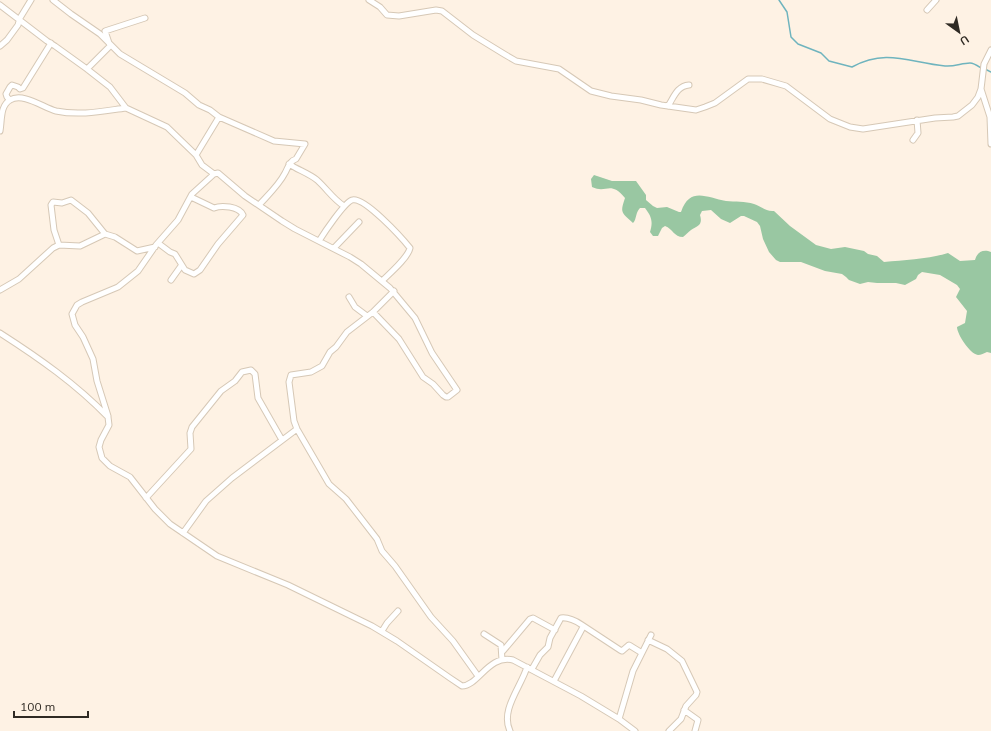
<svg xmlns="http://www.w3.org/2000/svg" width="991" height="731" font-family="Mulish,sans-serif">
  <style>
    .forest { fill: #99c7a2 }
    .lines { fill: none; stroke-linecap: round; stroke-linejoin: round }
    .stream { stroke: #6fb4be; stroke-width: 1.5 }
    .street-casing { stroke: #d6c8b6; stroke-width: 7 }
    .street { stroke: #fff; stroke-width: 5 }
  </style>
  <rect width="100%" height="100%" fill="#fef2e4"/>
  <path class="forest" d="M 594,175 L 612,181 L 636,181 L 646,195 L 646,200 L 653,206 L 657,208 L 667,207 L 679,212 L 681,212 C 690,186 707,198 726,201 C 735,202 745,201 754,204 C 761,206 766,212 774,211 L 790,226 L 816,245 L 831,249 L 845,247 L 864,251 L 868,254 L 877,256 L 884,262 C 905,260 928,259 948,253 L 960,261 L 975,260 C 977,253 981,250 988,251 L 991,252 L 991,353 L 987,352 C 984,353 981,355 978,355 C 970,354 957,334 957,327 L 965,323 L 967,311 L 956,297 L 960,289 L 957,285 L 940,275 L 922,272 L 918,275 L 916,279 L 905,285 L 896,283 L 877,283 L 868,282 L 860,284 L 849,280 L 846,277 L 842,274 L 825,271 L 801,262 L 780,262 L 776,260 L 769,252 L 763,239 L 760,226 L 757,222 L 744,216 L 741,216 L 730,223 L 721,219 L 711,210 L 702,211 L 700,215 C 703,225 698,226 691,230 C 688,232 686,235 683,237 C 674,237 673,229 665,226 L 662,228 L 658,236 L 653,236 L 650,232 C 653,222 652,217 645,208 L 640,208 C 635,213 637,219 633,223 C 621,212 620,213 625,198 C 610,180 607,194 592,187 L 591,179 Z"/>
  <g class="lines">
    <path class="stream" d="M 779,0 L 787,12 L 791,37 L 798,44 L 821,53 L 829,61 L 852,67 C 887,48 910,63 945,66 C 954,67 962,63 970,63 C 974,63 978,66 981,68
      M 985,69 L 991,72"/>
    <g class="street-casing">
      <path id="street" d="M 53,0 L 71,14 L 100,34 L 120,54 L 185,93 L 199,105 L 210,110 L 219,117
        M 369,0 L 380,7 L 387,15 L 399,16 L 436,10 L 442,11 L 473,35 L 504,54 L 516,61 L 559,69 L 591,91 L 611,96 L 641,100 L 661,105 L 696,110 L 705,107 L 715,103 L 748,79 L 762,79 L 786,86 L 830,119 L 850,127 L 863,129 L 935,118 L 953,117 L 958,116 L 972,105 L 978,97 L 981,89 L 984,64 L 991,50
        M 0,5 L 47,41 L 55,46 L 87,69 L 110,87 L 126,108 L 167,127 L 196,155 L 202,165 L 214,174 L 192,194 L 178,220 L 156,245 L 138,271 L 118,287 L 82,302 L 77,305 L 72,314 L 75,325 L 83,337 L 93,359 L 97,381 L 108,416
        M 927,10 L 936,0
        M 0,46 L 7,40 L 18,25 L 20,18 L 31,0
        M 87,69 L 110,46 L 105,31 L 145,18
        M 981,89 L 990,117 L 991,144
        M 10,100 L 7,97 L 6,94 L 10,87 L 12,85 L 18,87 L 20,89 L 23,88 L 51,43
        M 668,106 C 674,97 677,86 689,85
        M 0,131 C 2,120 0,106 10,100 C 23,92 44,108 56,111 C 80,116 103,111 126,108
        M 913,140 L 918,133 L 917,120
        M 196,155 L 219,117 L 274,141 L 305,144 L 296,159 C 289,161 288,168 285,173 C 279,185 268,195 259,205
        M 289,164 C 298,170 308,173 317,180 C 327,189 333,199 344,206
        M 214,174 L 218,173 L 245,196 L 282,221 L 295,229 L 350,257 L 361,264 L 390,288 L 415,318 L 432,353 L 457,390 L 448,397 L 446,397 L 443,395 L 433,384 L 423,377 L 399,339 L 373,312
        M 319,241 C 324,233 344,203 352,200 C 364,196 402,238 410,248 C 408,258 389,274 382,281
        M 158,243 L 170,252 L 175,254 L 185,270 L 194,274 L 200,270 L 218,244 L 243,215 C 239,206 221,205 214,208 L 191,197
        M 59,245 L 54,230 L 51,205 L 53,202 L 62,203 L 71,200 L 88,213 L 105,234
        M 334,248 L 359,222
        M 171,280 L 181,266
        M 0,290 L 19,279 L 53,248 L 59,245 L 80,246 L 105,234 L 115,237 L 137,251 L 155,247
        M 394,291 L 373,312 L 347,332 L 336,347 L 330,352 L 322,366 L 311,372 L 291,375 L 289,382 L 294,421 L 297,429 L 329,484 L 346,499 L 377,539 L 382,551 L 395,566 L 431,617 L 453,641 L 478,676
        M 349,297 L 355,307 L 367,316
        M 0,333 C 39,358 76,384 108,417 L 109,425 L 101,440 L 99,447 L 102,458 L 110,466 L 130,477 L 155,509 L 170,524 L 217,556 L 288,585 L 372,626 L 397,641 L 450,678 L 462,686 C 478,686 489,654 513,660 L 581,696 L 619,719 L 635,731
        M 146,498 L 191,449 L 190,433 L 192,427 L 221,391 L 235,381 L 242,372 L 251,370 L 255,374 L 258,398 L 282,440
        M 183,533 L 206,501 L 232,478 L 297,429
        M 582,625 L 620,650 L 622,651 L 629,645 L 642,653
        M 382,631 L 387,623 L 398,611
        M 484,634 L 501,645 L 502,660
        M 648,640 L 667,649 L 682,661 L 697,692 L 696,695 L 686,706 L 681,719 L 669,731
        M 503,651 L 530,619 L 533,618 L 555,630
        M 532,669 L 540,655 L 548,647 L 550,638 L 561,618 C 569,617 576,621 582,625 L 583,627 L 554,681
        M 684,710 L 698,720 L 695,731
        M 619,719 L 633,671 L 651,635
        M 510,731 C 500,710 521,687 527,667"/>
    </g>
    <use href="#street" class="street"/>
  </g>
  <g transform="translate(959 32) rotate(147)" stroke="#fef2e4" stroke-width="3" paint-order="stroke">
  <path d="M0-3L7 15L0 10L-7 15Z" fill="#2f2a23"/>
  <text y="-6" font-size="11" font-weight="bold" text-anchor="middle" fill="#2f2a23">U</text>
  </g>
  <path d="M14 711v6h74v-6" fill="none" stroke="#2f2a23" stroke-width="2"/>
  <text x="20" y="711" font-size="12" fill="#2f2a23" stroke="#fef2e4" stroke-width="3" paint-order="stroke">100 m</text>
</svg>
